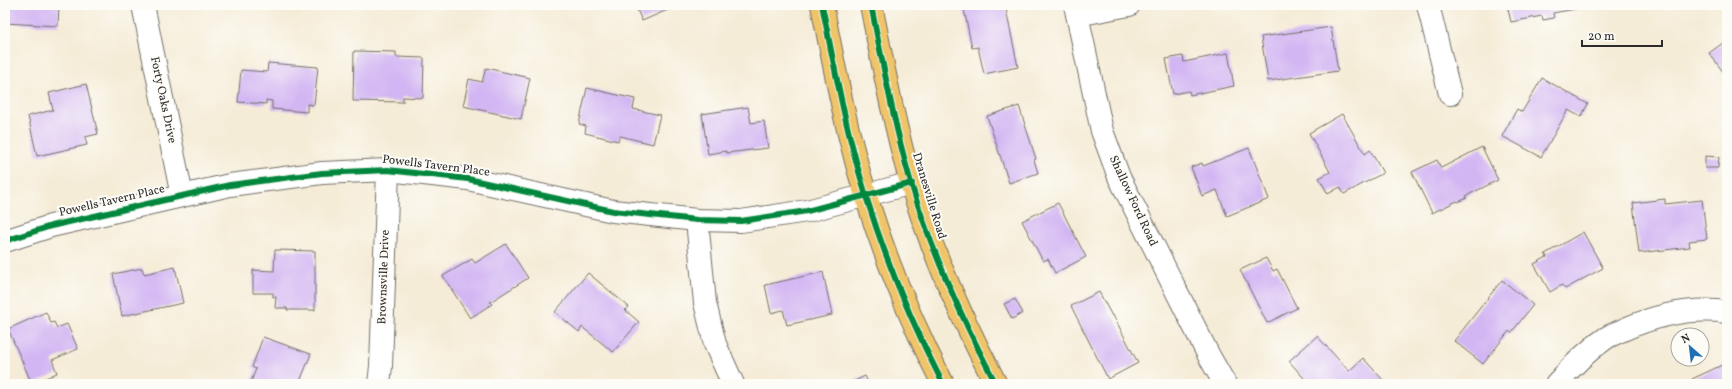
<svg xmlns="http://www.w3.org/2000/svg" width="1732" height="389" font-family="Vollkorn,serif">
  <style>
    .building { fill: #d2b5f3 }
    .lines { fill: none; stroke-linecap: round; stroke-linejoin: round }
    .minor-casing { stroke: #726f67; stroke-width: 24 }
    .tertiary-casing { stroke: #726f67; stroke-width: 24 }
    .primary-casing { stroke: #726f67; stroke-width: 24 }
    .minor { stroke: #fff; stroke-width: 22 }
    .tertiary { stroke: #fff; stroke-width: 22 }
    .primary { stroke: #f0c469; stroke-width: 22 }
    .cycleway-casing { stroke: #fdfcf7; stroke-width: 8 }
    .cycleway { stroke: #00873e; stroke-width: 6 }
    .labels { text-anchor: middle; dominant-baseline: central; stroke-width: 4; stroke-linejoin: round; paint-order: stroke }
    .street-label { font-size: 12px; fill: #2b2b2b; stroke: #fdfcf7 }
  </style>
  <rect width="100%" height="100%" fill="#fdfcf7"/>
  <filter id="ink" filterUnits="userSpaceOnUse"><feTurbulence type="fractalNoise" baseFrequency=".025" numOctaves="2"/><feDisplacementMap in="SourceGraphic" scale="8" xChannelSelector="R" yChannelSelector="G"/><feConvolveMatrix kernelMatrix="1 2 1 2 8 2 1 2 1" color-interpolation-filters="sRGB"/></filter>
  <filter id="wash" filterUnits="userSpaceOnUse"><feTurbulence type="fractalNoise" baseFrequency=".012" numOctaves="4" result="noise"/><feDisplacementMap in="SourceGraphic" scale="16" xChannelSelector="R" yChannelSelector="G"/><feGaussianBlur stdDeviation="0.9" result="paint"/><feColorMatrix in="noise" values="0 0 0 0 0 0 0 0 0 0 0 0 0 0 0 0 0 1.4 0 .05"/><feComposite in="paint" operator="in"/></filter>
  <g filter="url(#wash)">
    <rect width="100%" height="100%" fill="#f5ecd7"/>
    <g id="blocks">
      <path class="building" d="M 5,5 L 59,5 L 58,26 L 5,23 Z
        M 635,5 L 679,5 L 642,21 Z
        M 963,5 L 1005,5 L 1018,67 L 984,74 L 978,47 L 972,48 Z
        M 1507,5 L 1580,5 L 1581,8 L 1553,13 L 1554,18 L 1543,20 L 1542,16 L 1511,22 Z
        M 1331,27 L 1338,71 L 1268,81 L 1261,37 Z
        M 1727,40 L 1727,81 L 1725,78 L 1727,77 L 1709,53 Z
        M 354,51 L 396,52 L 396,57 L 424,58 L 423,98 L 403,97 L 403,102 L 353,101 Z
        M 1228,53 L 1234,86 L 1190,95 L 1189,91 L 1173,94 L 1166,59 L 1183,56 L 1184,62 Z
        M 268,63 L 318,67 L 314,105 L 307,104 L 307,112 L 272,109 L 272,101 L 266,100 L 266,104 L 238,102 L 241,70 L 267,72 Z
        M 486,68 L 530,78 L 521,119 L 463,106 L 469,79 L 482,82 Z
        M 1542,78 L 1588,104 L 1581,117 L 1568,110 L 1541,157 L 1502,136 L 1517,109 L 1522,112 Z
        M 86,84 L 98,134 L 85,137 L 87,145 L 37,156 L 28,116 L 53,110 L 49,93 Z
        M 587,88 L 635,99 L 633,109 L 660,115 L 653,144 L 620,136 L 618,141 L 585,133 L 586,126 L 579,124 Z
        M 1019,106 L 1036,159 L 1034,160 L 1038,173 L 1009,183 L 987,116 Z
        M 748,107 L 751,123 L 764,121 L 768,148 L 726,153 L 726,151 L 708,154 L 702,114 Z
        M 1342,114 L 1365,154 L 1370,150 L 1383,173 L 1344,194 L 1340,187 L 1328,194 L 1319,178 L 1330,172 L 1309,133 Z
        M 1482,147 L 1498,180 L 1466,196 L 1467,198 L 1458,202 L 1457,201 L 1432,213 L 1412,172 L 1437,160 L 1441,168 Z
        M 1249,148 L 1269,199 L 1227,216 L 1217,190 L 1202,196 L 1191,167 L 1202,163 L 1203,166 Z
        M 1705,156 L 1719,157 L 1718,168 L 1705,168 Z
        M 1665,199 L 1665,204 L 1702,200 L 1707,239 L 1689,241 L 1690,247 L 1639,253 L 1633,203 Z
        M 1058,203 L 1086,257 L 1055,273 L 1048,259 L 1043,261 L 1022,221 Z
        M 1583,232 L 1603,268 L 1565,289 L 1562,285 L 1550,292 L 1534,264 L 1547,257 L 1545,254 Z
        M 506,244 L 528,278 L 490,302 L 492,304 L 470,318 L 443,276 L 472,259 L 475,263 Z
        M 275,250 L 315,251 L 315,310 L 287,310 L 287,308 L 275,308 L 276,297 L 273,297 L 273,293 L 253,293 L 253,270 L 274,271 Z
        M 1266,258 L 1273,271 L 1277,269 L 1297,308 L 1267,323 L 1240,270 Z
        M 175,267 L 183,303 L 122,316 L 113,274 L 142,268 L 144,274 Z
        M 823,272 L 832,315 L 787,325 L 783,310 L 771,313 L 765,285 Z
        M 588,273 L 629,307 L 625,310 L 639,322 L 613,352 L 582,327 L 579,332 L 555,312 Z
        M 1502,280 L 1533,305 L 1511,333 L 1509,331 L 1483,364 L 1454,341 Z
        M 1099,292 L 1112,316 L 1113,315 L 1138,363 L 1108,379 L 1071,306 Z
        M 1015,299 L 1023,313 L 1012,319 L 1004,304 Z
        M 46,312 L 51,323 L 54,322 L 57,328 L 67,324 L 78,349 L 52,360 L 57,373 L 32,384 L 8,329 Z
        M 1317,336 L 1349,371 L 1363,358 L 1383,380 L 1378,384 L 1309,384 L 1289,361 Z
        M 263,337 L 311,354 L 299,384 L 250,384 L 256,369 L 252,367 Z
        M 1724,364 L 1727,371 L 1727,384 L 1685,384 L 1693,380 L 1692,379 Z
        M 865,376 L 869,384 L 848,384 Z"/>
    </g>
  </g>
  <g filter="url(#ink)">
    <use href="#blocks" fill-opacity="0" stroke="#726f67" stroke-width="1"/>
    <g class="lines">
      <g class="minor-casing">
        <path id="minor" d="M 143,5 L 182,196
          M 1075,5 L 1102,131 L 1119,177 L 1209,356 L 1225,384
          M 1428,5 L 1450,94
          M 1077,15 L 1129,5
          M 697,220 L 705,303 L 715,344 L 733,384
          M 379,384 L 381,366 L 388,170
          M 1556,384 C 1571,367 1587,351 1606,338 C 1612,334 1619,332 1625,329 C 1657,315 1692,307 1727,312"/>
      </g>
      <g class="tertiary-casing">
        <path id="tertiary" d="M 5,241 L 51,226 L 230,185 L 322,173 L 388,170 L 468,179 L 613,211 L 697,220 L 741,221 L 807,211 L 912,183"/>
      </g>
      <g class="primary-casing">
        <path id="primary" d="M 822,5 C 831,49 839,94 850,138 C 871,224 903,306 943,384
          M 871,5 C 883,65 894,124 911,183 C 932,253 962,319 996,384"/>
      </g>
      <use href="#minor" class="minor"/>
      <use href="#tertiary" class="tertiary"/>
      <use href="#primary" class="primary"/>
      <g class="cycleway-casing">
        <path id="cycleway" d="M 822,5 C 831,49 839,94 850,138 C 871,224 903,306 943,384
          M 871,5 C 883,65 894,124 911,183 C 932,253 962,319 996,384
          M 5,241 L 51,226 L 230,185 L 322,173 L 388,170 L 468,179 L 613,211 L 697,220 L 741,221 L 807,211 L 912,183"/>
      </g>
      <use href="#cycleway" class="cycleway"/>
    </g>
  </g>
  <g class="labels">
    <g class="street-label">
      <text transform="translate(163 100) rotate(78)">Forty Oaks Drive</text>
      <text transform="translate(436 166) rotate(7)">Powells Tavern Place</text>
      <text transform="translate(929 196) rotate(73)">Dranesville Road</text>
      <text transform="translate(112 201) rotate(-13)">Powells Tavern Place</text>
      <text transform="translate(1133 201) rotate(65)">Shallow Ford Road</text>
      <text transform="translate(384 277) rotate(-88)">Brownsville Drive</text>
    </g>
  </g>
  <rect width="1732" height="389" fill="none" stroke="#fdfcf7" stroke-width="20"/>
  <g transform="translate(1690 347) rotate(332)"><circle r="19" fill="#fdfcf7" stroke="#a9a8a5"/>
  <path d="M0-3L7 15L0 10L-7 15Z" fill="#1f6fb2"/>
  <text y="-6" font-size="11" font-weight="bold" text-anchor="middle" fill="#2b2b2b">N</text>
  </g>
  <path d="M1582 40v6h80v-6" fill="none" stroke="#2b2b2b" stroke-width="2"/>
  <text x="1588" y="40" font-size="12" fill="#2b2b2b" stroke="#fdfcf7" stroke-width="3" paint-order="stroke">20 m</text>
</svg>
